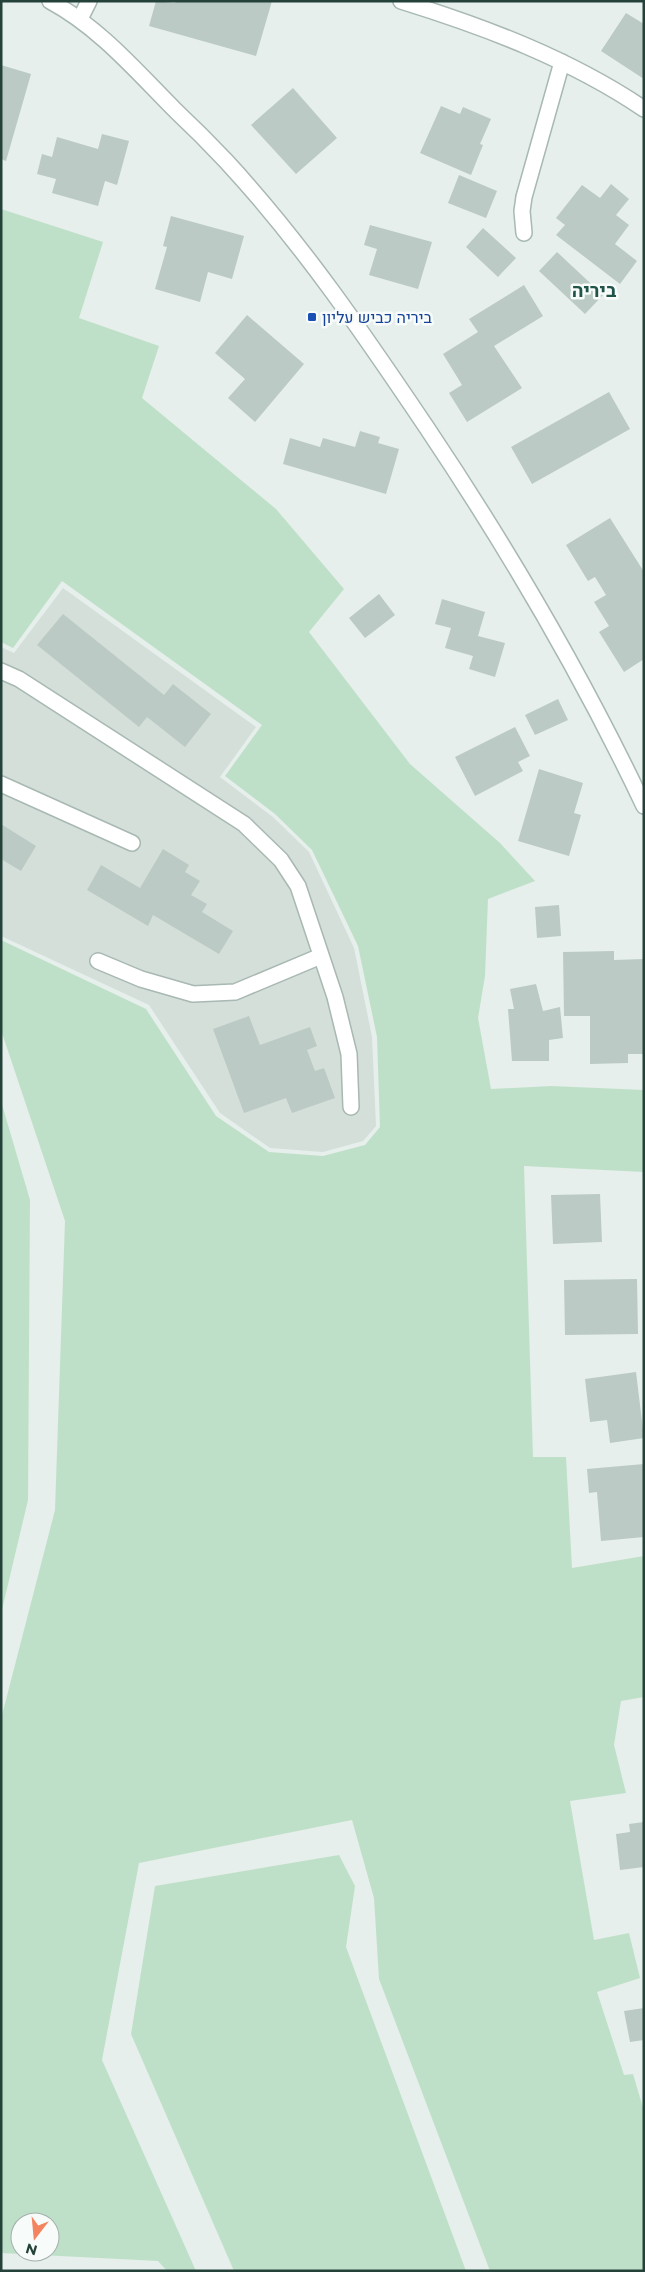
<svg xmlns="http://www.w3.org/2000/svg" width="645" height="2272" font-family="Montserrat,Heebo,sans-serif">
  <style>
    .built { fill: #d4dfda }
    .green { fill: #bfe0c8; fill-rule: evenodd }
    .building { fill: #bbcac4 }
    .lines { fill: none; stroke-linecap: round; stroke-linejoin: round }
    .minor-casing { stroke: #a8b8b2; stroke-width: 18 }
    .minor { stroke: #fff; stroke-width: 15 }
    .transit-dot { fill: #1a4fb4; stroke: #f7fbf9; stroke-width: 2 }
    .labels { text-anchor: middle; dominant-baseline: central; stroke-width: 5; stroke-linejoin: round; paint-order: stroke }
    .transit-label { font-size: 16px; fill: #164399; stroke: #f7fbf9; text-anchor: start }
    .quarter-label { font-size: 19px; font-weight: bold; fill: #1f5548; stroke: #f7fbf9 }
  </style>
  <rect width="100%" height="100%" fill="#e6efeb"/>
  <path class="built" d="M 63,588 L 256,727 L 220,777 L 273,817 L 309,852 L 354,948 L 372,1037 L 376,1126 L 363,1141 L 323,1152 L 270,1148 L 220,1113 L 149,1005 L 1,936 L 1,647 L 14,653 Z"/>
  <path class="green" d="M 1,209 L 103,242 L 79,318 L 159,346 L 142,398 L 276,509 L 344,589 L 309,632 L 410,764 L 500,843 L 535,881 L 488,899 L 485,976 L 478,1018 L 491,1089 L 551,1086 L 644,1090 L 644,1172 L 524,1166 L 533,1457 L 566,1457 L 572,1568 L 644,1556 L 644,1697 L 621,1701 L 614,1745 L 626,1793 L 570,1801 L 594,1940 L 629,1933 L 640,1978 L 597,1992 L 624,2075 L 633,2074 L 644,2111 L 644,2271 L 490,2271 L 379,1979 L 374,1898 L 352,1820 L 139,1863 L 102,2060 L 196,2271 L 167,2271 L 158,2261 L 1,2253 L 1,1719 L 55,1510 L 65,1221 L 1,1030 L 1,940 L 146,1009 L 216,1116 L 269,1152 L 323,1156 L 365,1145 L 380,1127 L 377,1037 L 358,946 L 312,850 L 275,814 L 225,776 L 262,725 L 62,581 L 13,648 L 1,642 ZM 20,2222 L 50,2222 L 50,2252 L 20,2252 Z
    M 1,1101 L 30,1200 L 28,1500 L 1,1614 Z
    M 339,1855 L 355,1886 L 346,1947 L 466,2271 L 234,2271 L 131,2034 L 155,1886 Z"/>
  <path class="building" d="M 156,1 L 175,3 L 176,1 L 272,1 L 256,56 L 149,26 Z
    M 626,13 L 644,24 L 644,79 L 601,51 Z
    M 1,65 L 31,74 L 6,161 L 1,159 Z
    M 293,88 L 337,138 L 296,174 L 251,125 Z
    M 441,106 L 460,114 L 463,107 L 491,119 L 480,144 L 483,145 L 471,175 L 420,153 Z
    M 102,134 L 129,141 L 117,185 L 105,181 L 98,206 L 52,193 L 56,179 L 37,174 L 42,154 L 52,157 L 57,137 L 98,149 Z
    M 459,175 L 497,191 L 486,218 L 448,203 Z
    M 611,184 L 629,199 L 616,215 L 629,225 L 615,244 L 637,261 L 620,284 L 556,235 L 565,225 L 556,218 L 582,185 L 600,198 Z
    M 171,216 L 244,236 L 232,279 L 208,272 L 200,302 L 155,289 L 167,247 L 163,246 Z
    M 370,225 L 432,242 L 418,289 L 369,275 L 377,249 L 364,245 Z
    M 483,228 L 516,258 L 498,277 L 466,247 Z
    M 557,252 L 603,295 L 585,314 L 539,271 Z
    M 524,285 L 543,316 L 494,346 L 522,388 L 467,422 L 449,393 L 462,385 L 443,354 L 478,332 L 469,319 Z
    M 247,315 L 304,364 L 255,422 L 228,398 L 245,379 L 215,353 Z
    M 609,392 L 630,429 L 532,484 L 511,447 Z
    M 360,431 L 380,437 L 378,443 L 399,449 L 386,494 L 283,464 L 290,438 L 320,447 L 323,438 L 355,447 Z
    M 610,518 L 644,572 L 644,659 L 624,672 L 599,632 L 609,626 L 594,602 L 606,595 L 595,577 L 588,581 L 566,545 Z
    M 379,594 L 395,615 L 365,638 L 349,618 Z
    M 442,599 L 485,612 L 478,636 L 505,643 L 495,677 L 469,669 L 473,656 L 445,648 L 451,628 L 435,624 Z
    M 63,614 L 164,695 L 173,684 L 211,714 L 185,747 L 147,717 L 139,727 L 37,645 Z
    M 558,699 L 568,720 L 535,735 L 525,715 Z
    M 515,727 L 530,756 L 518,762 L 523,771 L 475,796 L 455,757 Z
    M 539,769 L 583,783 L 574,813 L 581,815 L 569,856 L 518,841 Z
    M 1,824 L 36,846 L 21,871 L 1,859 Z
    M 163,849 L 189,865 L 185,872 L 200,881 L 191,895 L 207,904 L 202,912 L 233,931 L 219,954 L 153,915 L 148,926 L 87,890 L 101,865 L 140,888 Z
    M 559,905 L 561,936 L 537,938 L 535,907 Z
    M 614,951 L 614,960 L 644,959 L 644,1054 L 628,1054 L 628,1063 L 590,1064 L 590,1016 L 564,1016 L 563,952 Z
    M 536,984 L 543,1011 L 560,1007 L 563,1038 L 549,1040 L 549,1061 L 512,1061 L 508,1009 L 514,1009 L 510,989 Z
    M 249,1016 L 260,1045 L 310,1027 L 317,1046 L 307,1050 L 315,1071 L 324,1068 L 335,1098 L 292,1113 L 286,1098 L 244,1113 L 213,1029 Z
    M 600,1194 L 602,1242 L 553,1244 L 551,1195 Z
    M 637,1279 L 638,1334 L 565,1335 L 564,1280 Z
    M 636,1372 L 644,1438 L 610,1443 L 607,1420 L 590,1422 L 585,1379 Z
    M 644,1464 L 644,1537 L 601,1541 L 597,1492 L 589,1493 L 587,1469 Z
    M 644,1822 L 644,1867 L 620,1870 L 616,1834 L 630,1832 L 629,1824 Z
    M 644,2008 L 644,2040 L 630,2042 L 624,2011 Z"/>
  <g class="lines">
    <g class="minor-casing">
      <path id="minor" d="M 50,1 C 100,28 136,71 176,111 C 193,127 210,144 226,161 C 302,243 365,336 427,428 C 508,549 582,675 644,806
        M 401,1 C 485,27 570,59 644,109
        M 80,19 L 89,1
        M 524,233 L 522,211 L 524,197 L 562,62
        M 1,671 L 19,679 L 244,824 L 281,860 L 298,886 L 335,997 L 349,1054 L 351,1107
        M 1,784 L 132,843
        M 98,961 L 141,979 L 193,994 L 235,992 L 321,956"/>
    </g>
    <use href="#minor" class="minor"/>
  </g>
  <rect class="transit-dot" x="307" y="312" width="10" height="10" rx="2.5"/>
  <g class="labels">
    <g class="transit-label">
      <text x="322" y="317">ביריה כביש עליון</text>
    </g>
    <g class="quarter-label">
      <text x="594" y="290">ביריה</text>
    </g>
  </g>
  <rect width="645" height="2272" fill="none" stroke="#24423a" stroke-width="5"/>
  <g transform="translate(35 2237) rotate(196)"><circle r="24" fill="#f7fbf9" stroke="#a3b1ad"/>
  <path d="M0-4L9 19L0 12L-9 19Z" fill="#f4845f"/>
  <text y="-8" font-size="14" font-weight="bold" text-anchor="middle" fill="#24423a">N</text>
  </g>
</svg>
